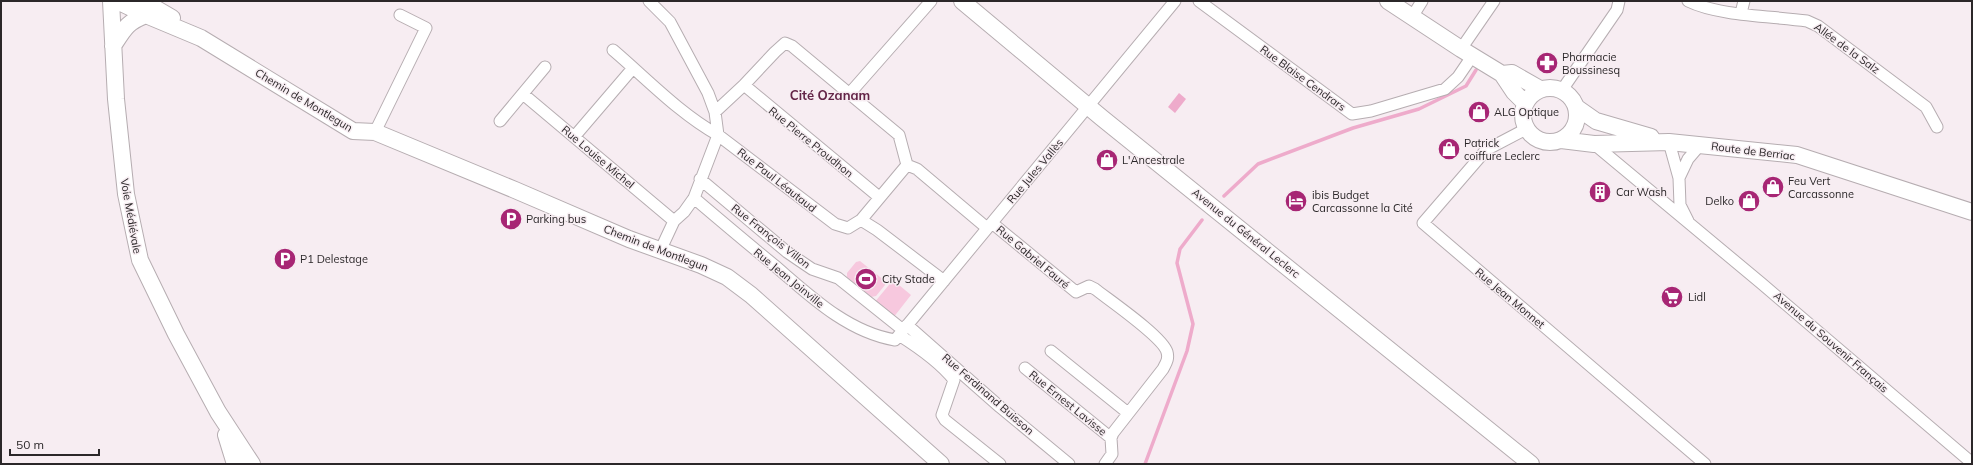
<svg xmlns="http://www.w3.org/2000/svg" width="1973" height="465" font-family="Mulish,sans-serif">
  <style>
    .green { fill: #f7c8de }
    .water { fill: #eeabcb }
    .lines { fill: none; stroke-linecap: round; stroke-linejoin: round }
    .stream { stroke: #eeabcb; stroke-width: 3.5 }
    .street-casing { stroke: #b6adb1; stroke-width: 13 }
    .secondary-casing { stroke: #b6adb1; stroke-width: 18 }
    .street { stroke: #fff; stroke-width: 11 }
    .secondary { stroke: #fff; stroke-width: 16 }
    .labels { text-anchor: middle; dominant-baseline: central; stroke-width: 3; stroke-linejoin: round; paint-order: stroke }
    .street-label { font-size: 11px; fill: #2b2729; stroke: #f7edf2 }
    .poi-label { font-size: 11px; fill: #2b2729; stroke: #f7edf2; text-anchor: start }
    .quarter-label { font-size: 13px; font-weight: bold; fill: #632447; stroke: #f7edf2 }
  </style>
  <rect width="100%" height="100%" fill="#f7edf2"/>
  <path class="green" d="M 860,261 L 885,281 L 885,285 L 876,296 L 871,297 L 847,277 L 847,273 L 856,262 Z
    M 893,280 L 911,295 L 893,318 L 874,303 Z"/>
  <path class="water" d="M 1179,93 L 1186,99 L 1175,113 L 1168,107 Z"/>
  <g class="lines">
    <path class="stream" d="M 1224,196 L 1258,164 L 1353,128 L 1419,109 L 1466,86 L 1476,70
      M 1145,464 L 1187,351 L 1193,324 L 1177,263 L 1180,249 L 1202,220"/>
    <g class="street-casing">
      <path id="street" d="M 649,1 L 670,22 L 708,93 L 715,112 L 718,135 L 694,198 L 684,212 L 674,221 L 660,251
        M 1199,1 L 1352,114 L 1371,111 L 1445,89 L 1458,77 L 1473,55
        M 1688,1 C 1719,16 1771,16 1807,21 L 1818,26 L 1926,107 L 1937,127
        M 1741,13 L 1744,1
        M 1412,17 L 1422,1
        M 1461,49 L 1494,1
        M 613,50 C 647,79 679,113 718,135 L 835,224 L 848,228 L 861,220 L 907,165 L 899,135 L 792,46 L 785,43 L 775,52 L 744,85 L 715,112
        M 744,85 L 879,197
        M 1562,90 L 1617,10 L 1619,1
        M 850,93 L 931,1
        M 523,94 L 674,221
        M 500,121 L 545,67
        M 1526,129 L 1486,150 L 1423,223 L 1705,464
        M 375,132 L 426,28 L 400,15
        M 574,137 L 633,68
        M 1669,142 L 1679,178 L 1680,205 L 1688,221
        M 1594,144 L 1761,283 L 1972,463
        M 907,165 L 917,169 L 987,228
        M 1679,178 L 1688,159 L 1700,145
        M 700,179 L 787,252 L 812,269 L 838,278 L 903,330
        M 694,198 C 721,221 747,243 774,265 C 809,295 847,332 895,340 L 1175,1
        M 861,220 L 877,230 L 944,281
        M 992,223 L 1076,292 L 1089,286 L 1095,289 C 1109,300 1163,337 1167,352 C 1169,359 1166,363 1163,369 L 1113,433 L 1111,438 L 1112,454 L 1105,464
        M 907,325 L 1000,407 L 1069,464
        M 899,335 C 918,347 940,362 954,380 L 942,415 L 945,420 L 1000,464
        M 1051,351 L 1128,413
        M 1025,368 L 1111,438"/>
    </g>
    <g class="secondary-casing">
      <path id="secondary" d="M 111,1 L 116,99 L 126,194 L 140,260 L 176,334 L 218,412 L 252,464
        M 117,1 L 146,15
        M 143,1 L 172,18
        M 962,1 L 1102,118 L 1531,464
        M 1388,1 L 1461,49 L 1502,74 L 1514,92 L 1525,103
        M 113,46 C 124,29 127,22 146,15 L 201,38 L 353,131 L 375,132 L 515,190 L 629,239 L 701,265 L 727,277 L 751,295 L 941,464
        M 1502,74 L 1512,73 L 1540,89
        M1523 115a27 27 0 1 1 54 0a27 27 0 1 1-54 0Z
        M 1576,107 L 1596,121 L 1651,137
        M 1561,140 L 1594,144 L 1669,142 L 1797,155 L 1972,212
        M 226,435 L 235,464"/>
    </g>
    <use href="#street" class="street"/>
    <use href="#secondary" class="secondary"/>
  </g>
  <defs>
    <g id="pharmacy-disc" transform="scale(1.15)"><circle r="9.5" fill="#a72674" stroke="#f7edf2"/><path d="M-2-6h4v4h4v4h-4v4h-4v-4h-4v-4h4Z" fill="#fff"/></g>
    <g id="shop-disc" transform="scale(1.15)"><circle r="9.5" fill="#a72674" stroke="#f7edf2"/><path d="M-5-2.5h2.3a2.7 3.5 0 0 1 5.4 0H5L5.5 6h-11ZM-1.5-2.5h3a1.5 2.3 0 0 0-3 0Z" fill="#fff"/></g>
    <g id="building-disc" transform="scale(1.15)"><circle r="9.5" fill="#a72674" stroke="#f7edf2"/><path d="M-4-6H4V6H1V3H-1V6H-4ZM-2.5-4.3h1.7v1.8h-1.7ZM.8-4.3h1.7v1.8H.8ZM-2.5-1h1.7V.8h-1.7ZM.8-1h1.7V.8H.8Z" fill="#fff"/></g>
    <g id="hotel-disc" transform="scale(1.15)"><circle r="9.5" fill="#a72674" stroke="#f7edf2"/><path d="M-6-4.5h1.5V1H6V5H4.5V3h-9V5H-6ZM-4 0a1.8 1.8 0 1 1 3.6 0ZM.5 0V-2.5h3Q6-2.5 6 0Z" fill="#fff"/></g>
    <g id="parking-disc" transform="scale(1.15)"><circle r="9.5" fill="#a72674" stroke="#f7edf2"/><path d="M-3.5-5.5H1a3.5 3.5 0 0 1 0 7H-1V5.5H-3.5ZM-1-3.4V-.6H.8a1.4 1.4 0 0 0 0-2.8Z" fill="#fff"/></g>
    <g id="stadium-disc" transform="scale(1.15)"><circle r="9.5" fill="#a72674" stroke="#f7edf2"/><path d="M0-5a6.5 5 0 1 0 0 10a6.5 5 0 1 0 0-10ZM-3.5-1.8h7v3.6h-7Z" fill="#fff"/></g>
    <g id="supermarket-disc" transform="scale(1.15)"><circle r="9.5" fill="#a72674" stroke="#f7edf2"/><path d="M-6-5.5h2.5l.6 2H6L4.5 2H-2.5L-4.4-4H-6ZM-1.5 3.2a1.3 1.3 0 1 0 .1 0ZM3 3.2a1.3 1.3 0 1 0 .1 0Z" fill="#fff"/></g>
  </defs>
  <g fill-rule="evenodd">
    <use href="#pharmacy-disc" x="1547" y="63"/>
    <use href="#shop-disc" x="1479" y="112"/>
    <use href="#shop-disc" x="1449" y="149"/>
    <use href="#shop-disc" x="1107" y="160"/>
    <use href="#shop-disc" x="1773" y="187"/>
    <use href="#building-disc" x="1600" y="192"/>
    <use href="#hotel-disc" x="1296" y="201"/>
    <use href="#shop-disc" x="1749" y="201"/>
    <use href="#parking-disc" x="511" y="219"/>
    <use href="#parking-disc" x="285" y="259"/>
    <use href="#stadium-disc" x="866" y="279"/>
    <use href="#supermarket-disc" x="1672" y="297"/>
  </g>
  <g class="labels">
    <g class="street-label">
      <text transform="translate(1847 48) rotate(36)">Allée de la Salz</text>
      <text transform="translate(1303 78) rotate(36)">Rue Blaise Cendrars</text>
      <text transform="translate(304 100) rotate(31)">Chemin de Montlegun</text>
      <text transform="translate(811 142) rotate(39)">Rue Pierre Proudhon</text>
      <text transform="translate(1753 151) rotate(7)">Route de Berriac</text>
      <text transform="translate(598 157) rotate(40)">Rue Louise Michel</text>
      <text transform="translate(1035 171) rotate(-50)">Rue Jules Vallès</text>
      <text transform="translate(777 180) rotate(38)">Rue Paul Léautaud</text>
      <text transform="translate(131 216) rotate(80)">Voie Médiévale</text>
      <text transform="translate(1246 233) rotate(39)">Avenue du Général Leclerc</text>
      <text transform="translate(771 236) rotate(38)">Rue François Villon</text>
      <text transform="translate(656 248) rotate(21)">Chemin de Montlegun</text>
      <text transform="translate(1033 257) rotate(40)">Rue Gabriel Fauré</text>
      <text transform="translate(789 278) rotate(39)">Rue Jean Joinville</text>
      <text transform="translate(1510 298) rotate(40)">Rue Jean Monnet</text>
      <text transform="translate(1831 342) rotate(41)">Avenue du Souvenir Français</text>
      <text transform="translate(988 394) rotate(41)">Rue Ferdinand Buisson</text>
      <text transform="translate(1068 403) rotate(39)">Rue Ernest Lavisse</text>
    </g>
    <g class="poi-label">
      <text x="1562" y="57">Pharmacie<tspan x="1562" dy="13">Boussinesq</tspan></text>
      <text x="1494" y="112">ALG Optique</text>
      <text x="1464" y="143">Patrick<tspan x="1464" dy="13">coiffure Leclerc</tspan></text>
      <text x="1122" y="160">L'Ancestrale</text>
      <text x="1788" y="181">Feu Vert<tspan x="1788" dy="13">Carcassonne</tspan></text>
      <text x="1616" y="192">Car Wash</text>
      <text x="1312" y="195">ibis Budget<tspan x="1312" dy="13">Carcassonne la Cité</tspan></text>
      <text x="1734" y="201" text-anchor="end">Delko</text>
      <text x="526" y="219">Parking bus</text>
      <text x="300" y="259">P1 Delestage</text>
      <text x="882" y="279">City Stade</text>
      <text x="1688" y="297">Lidl</text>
    </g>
    <g class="quarter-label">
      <text x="830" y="95">Cité Ozanam</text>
    </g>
  </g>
  <rect width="1973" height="465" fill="none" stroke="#2b2729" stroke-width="4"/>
  <path d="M10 449v6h89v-6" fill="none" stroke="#2b2729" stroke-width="2"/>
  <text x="16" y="449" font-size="12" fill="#2b2729" stroke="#f7edf2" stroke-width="3" paint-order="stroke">50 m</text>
</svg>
